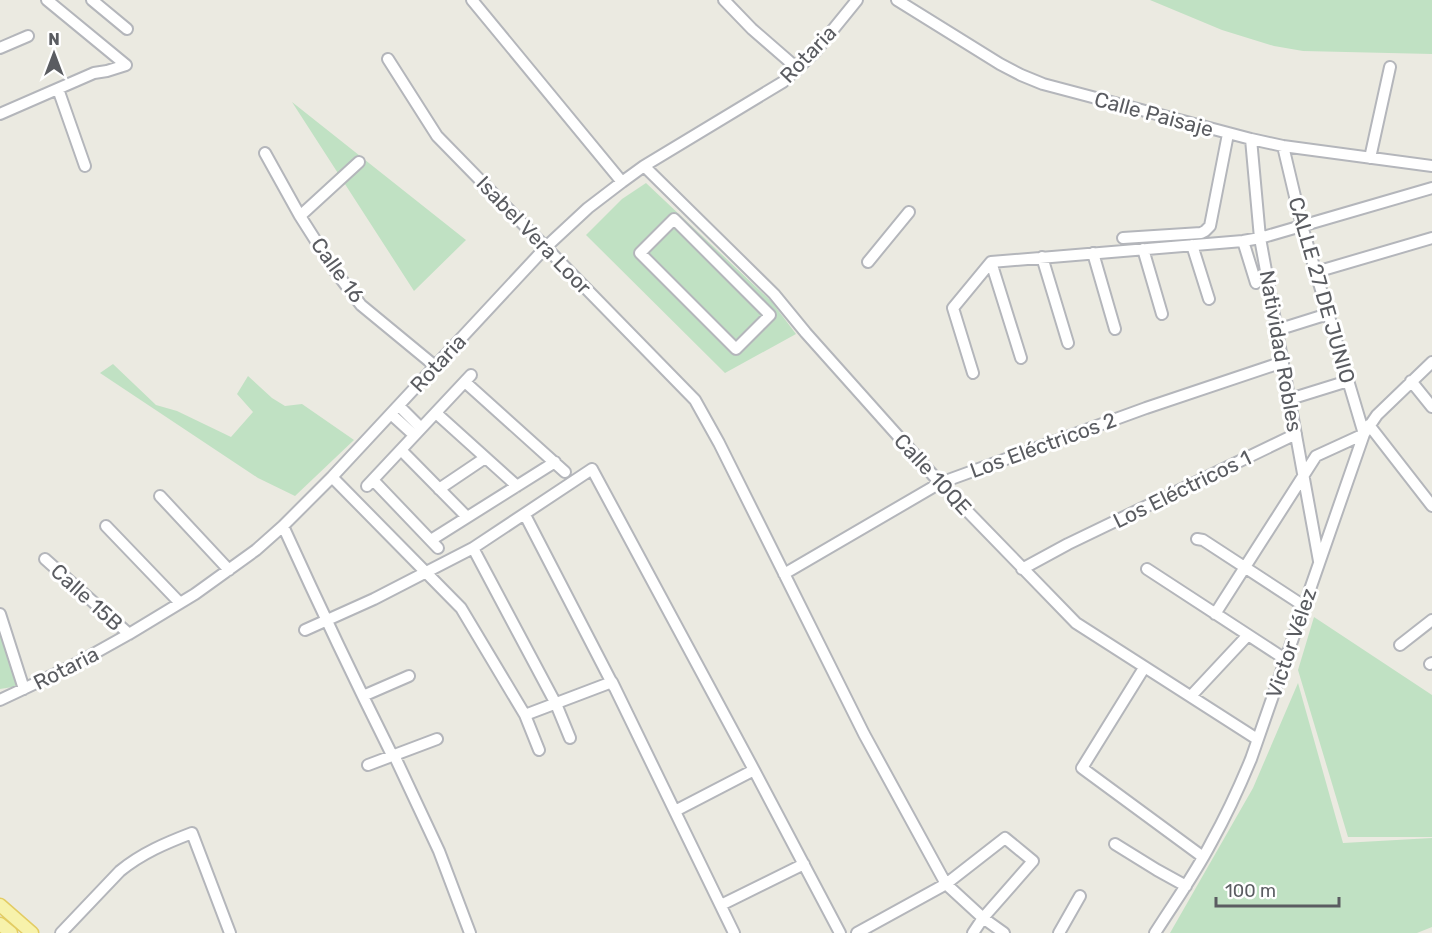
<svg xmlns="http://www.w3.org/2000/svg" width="1432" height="933" font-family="Rubik,sans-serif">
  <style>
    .green { fill: #c0e1c3 }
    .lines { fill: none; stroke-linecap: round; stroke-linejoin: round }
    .minor-casing { stroke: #b4b6bb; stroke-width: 14 }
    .major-casing { stroke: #e3cc63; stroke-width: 15 }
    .minor { stroke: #fff; stroke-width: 10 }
    .major { stroke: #f7f2ab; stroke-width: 12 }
    .labels { text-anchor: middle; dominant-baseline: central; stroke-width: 6; stroke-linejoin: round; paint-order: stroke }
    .street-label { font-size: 21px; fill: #5a5c61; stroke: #fff }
  </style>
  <rect width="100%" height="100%" fill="#ebeae1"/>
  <path class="green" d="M 1150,0 L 1432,0 L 1432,54 L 1303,51 L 1274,46 L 1222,30 Z
    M 292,102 L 466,240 L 414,291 Z
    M 646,183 L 771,301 L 796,334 L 725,373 L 586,235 L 622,199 Z
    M 113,364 L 156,405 L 177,411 L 231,437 L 253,412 L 237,394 L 248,376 L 272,398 L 285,406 L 302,404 L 354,440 L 295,496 L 258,478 L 100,373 Z
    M 1314,617 L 1432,695 L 1432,837 L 1348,837 L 1298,670 Z
    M 0,634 L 19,686 L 0,689 Z
    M 1298,683 L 1343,843 L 1432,838 L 1432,927 L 1417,933 L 1170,933 L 1253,788 Z"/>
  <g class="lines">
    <g class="minor-casing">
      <path id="minor" d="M 92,0 L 127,29
        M 472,0 L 622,182
        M 724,0 L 752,29 L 798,69
        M 897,0 L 1000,64 L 1021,75 L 1043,84 L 1251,139 L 1283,146 L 1432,166
        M 0,48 L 28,36
        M 388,59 L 437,136 L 695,400 L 719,443 L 864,734 L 946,884 L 983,918 L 1004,933
        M 58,89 L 85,166
        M 0,114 L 94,73 L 107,71 L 126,65 L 47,0
        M 1251,139 L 1260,238 L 1319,561
        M 265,153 L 300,216 L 335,271 L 361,305 L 435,366
        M 1370,158 L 1390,67
        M 644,166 L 774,294 L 806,333 L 940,483 L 1076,623 L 1257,739
        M 300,216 L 359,162
        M 674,219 L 770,315 L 736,349 L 640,253 Z
        M 1123,238 L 1201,233 L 1205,231 L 1210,226 L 1228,134
        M 1243,241 L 1256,283
        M 1192,245 L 1209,299
        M 1143,249 L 1162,314
        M 1093,253 L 1115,329
        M 1042,257 L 1068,343
        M 868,262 L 909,212
        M 991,262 L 1021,358
        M 1316,272 L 1432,238
        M 1277,330 L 1328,314
        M 973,373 L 953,308 L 991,262 L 1243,241 L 1260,238 L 1432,188
        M 1411,381 L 1432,407
        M 465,382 L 565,472
        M 1290,399 L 1348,381
        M 399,406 L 421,428
        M 436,413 L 517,486
        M 391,414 L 414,435
        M 1369,425 L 1432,506
        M 401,450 L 467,517
        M 332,477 L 461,608 L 525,715 L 539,750
        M 373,480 L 438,548
        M 367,486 L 471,375
        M 439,489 L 485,458
        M 160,496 L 229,570
        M 525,515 L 614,687
        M 106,526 L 180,603
        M 283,526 C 318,603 354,679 392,755 L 394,755 L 439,851 L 470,933
        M 1197,539 L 1203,540 L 1304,606
        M 431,540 L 555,462
        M 473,548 L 556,704 L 570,738
        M 45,559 L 129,634
        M 1022,569 L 1068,544 L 1296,434
        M 1147,569 L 1285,659
        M 784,574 L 940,483 L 1146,408 L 1283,362
        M 0,614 L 24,689
        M 1215,614 L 1316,456 L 1364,434 L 1302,226 L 1283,146
        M 305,630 L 374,599 L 473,548 L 592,469 L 754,770
        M 1400,645 L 1432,620
        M 1430,664 L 1432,663
        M 1144,668 L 1082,768 L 1203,857
        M 363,696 L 409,676
        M 1191,696 L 1248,635
        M 0,700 L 70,667 L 129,634 L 195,594 L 256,550 L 283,526 L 332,477 L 546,247 L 588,208 L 622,182 L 644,166 L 783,82 L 814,53 L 857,0
        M 525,715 L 612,682 L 734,933
        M 368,765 L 437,739
        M 675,811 L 754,770 L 840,933
        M 1115,844 L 1157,870 L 1186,886
        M 721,905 L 804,864
        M 61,933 L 120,871 C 142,853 166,843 192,833 L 230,933
        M 857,933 L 946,884 L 1005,838 L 1033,861 L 983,918 L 973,933
        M 1059,933 L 1080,896
        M 1155,933 C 1174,903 1195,874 1211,843 C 1226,816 1239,788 1251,759 L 1364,434 L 1377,415 L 1432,362"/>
    </g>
    <g class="major-casing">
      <path id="major" d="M 0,905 L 32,933
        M 0,924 L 11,933"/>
    </g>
    <use href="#minor" class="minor"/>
    <use href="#major" class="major"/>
  </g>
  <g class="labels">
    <g class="street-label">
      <text transform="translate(808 54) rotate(-46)">Rotaria</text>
      <text transform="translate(1154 114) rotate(15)">Calle Paisaje</text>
      <text transform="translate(534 235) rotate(46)">Isabel Vera Loor</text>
      <text transform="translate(338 270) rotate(54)">Calle 16</text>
      <text transform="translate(1322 290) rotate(74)">CALLE 27 DE JUNIO</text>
      <text transform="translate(1281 351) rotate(80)">Natividad Robles</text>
      <text transform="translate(438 363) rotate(-47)">Rotaria</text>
      <text transform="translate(1043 445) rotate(-20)">Los Eléctricos 2</text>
      <text transform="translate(933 474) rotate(47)">Calle 10QE</text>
      <text transform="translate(1182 489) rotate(-26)">Los Eléctricos 1</text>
      <text transform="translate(87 597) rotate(42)">Calle 15B</text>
      <text transform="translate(1291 643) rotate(-71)">Victor Vélez</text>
      <text transform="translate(66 668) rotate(-27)">Rotaria</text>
    </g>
  </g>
  <g transform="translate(54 54)" stroke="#ffffff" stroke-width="4.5" paint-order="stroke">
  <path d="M0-4.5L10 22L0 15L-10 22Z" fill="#5a5c61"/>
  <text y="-9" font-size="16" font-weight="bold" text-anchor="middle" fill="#5a5c61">N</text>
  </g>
  <path d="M1216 897v9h123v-9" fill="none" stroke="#5a5c61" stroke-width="3"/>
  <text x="1225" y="897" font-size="18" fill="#5a5c61" stroke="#ffffff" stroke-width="4.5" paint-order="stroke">100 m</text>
</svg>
